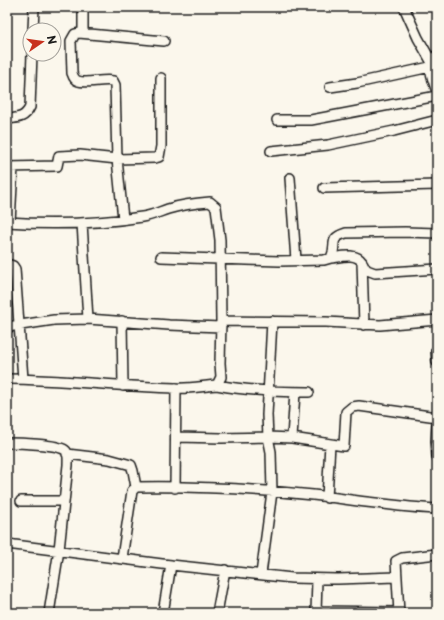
<svg xmlns="http://www.w3.org/2000/svg" width="444" height="620" font-family="'Playpen Sans',sans-serif">
  <style>
    .lines { fill: none; stroke-linecap: round; stroke-linejoin: round }
    .street-casing { stroke: #1c1c1c; stroke-width: 12 }
    .street { stroke: #fbf7ec; stroke-width: 9 }
  </style>
  <rect width="100%" height="100%" fill="#fbf7ec"/>
  <filter id="ink" filterUnits="userSpaceOnUse"><feTurbulence type="fractalNoise" baseFrequency=".025" numOctaves="2"/><feDisplacementMap in="SourceGraphic" scale="8" xChannelSelector="R" yChannelSelector="G"/><feConvolveMatrix kernelMatrix="1 2 1 2 8 2 1 2 1" color-interpolation-filters="sRGB"/></filter>
  <g filter="url(#ink)">
    <g class="lines">
      <g class="street-casing">
        <path id="street" d="M 83,7 L 83,33
          M 404,7 L 418,38 L 431,61
          M 33,30 L 34,7
          M 437,55 C 425,67 433,78 437,92
          M 161,78 L 161,146 L 159,157 L 155,158 L 117,159 L 115,85 L 113,81 C 103,79 86,84 78,81 C 74,80 73,76 72,73 L 71,41 L 75,34 L 79,33 L 164,41
          M 330,87 L 357,83 L 430,67
          M 7,119 C 18,118 25,118 30,107 L 32,54
          M 277,120 L 311,120 L 437,96
          M 271,151 L 328,145 L 394,131 L 437,120
          M 7,167 L 57,166 L 59,156 L 80,155 L 117,159 L 123,219
          M 290,178 L 296,260
          M 324,188 L 437,185
          M 7,222 C 51,225 97,224 142,217 C 151,216 159,212 168,209 C 181,205 196,203 210,202 L 216,207 L 220,240 L 221,321
          M 10,222 L 13,167
          M 82,223 L 88,319
          M 161,257 L 279,261 L 324,260 L 331,258 C 338,244 327,239 346,233 L 405,232 L 437,233
          M 331,258 C 340,257 356,252 362,262 C 364,265 364,267 367,270 L 375,273 L 437,269
          M 362,262 L 364,325
          M 7,264 L 13,266 L 15,269 L 23,379
          M 122,321 L 123,386
          M 272,321 L 267,415 L 268,437 L 292,438 L 344,446 L 346,412 L 352,407 L 359,406 L 437,417
          M 7,327 L 54,320 L 88,319 L 169,325 L 221,327
          M 437,350 L 436,351 L 437,362
          M 7,379 C 63,379 119,387 175,388 C 189,389 203,386 217,385 L 221,377 L 220,363 L 221,321 L 326,322 L 380,325 L 437,320
          M 217,385 C 247,391 279,392 309,392
          M 437,423 L 436,441 L 437,457
          M 177,437 L 221,438 L 268,437 L 271,452 L 272,492 L 261,574
          M 292,438 L 295,392
          M 7,443 C 18,443 57,444 65,450 C 69,453 68,460 68,465 L 59,550 L 49,613
          M 67,454 L 109,459 L 131,465 L 133,471 L 136,487
          M 175,488 L 176,388
          M 327,498 L 330,444
          M 21,501 L 64,501
          M 7,544 L 162,564 L 292,578 L 338,579 L 396,577
          M 122,558 L 132,491 L 136,487 C 194,486 254,489 313,495 C 354,500 395,507 437,509
          M 316,611 L 399,612
          M 163,613 L 171,565
          M 217,613 L 225,570
          M 316,613 L 317,579
          M 399,613 L 396,561 L 402,558 L 437,554"/>
      </g>
      <use href="#street" class="street"/>
    </g>
  </g>
  <rect width="444" height="620" fill="none" stroke="#fbf7ec" stroke-width="24"/>
  <rect x="12" y="12" width="420" height="596" fill="none" stroke="#1c1c1c" stroke-width="1.5" filter="url(#ink)"/>
  <g transform="translate(42 42) rotate(77)"><circle r="19" fill="#fbf7ec" stroke="#a29f99"/>
  <path d="M0-3L7 15L0 10L-7 15Z" fill="#c8321e"/>
  <text y="-6" font-size="11" font-weight="bold" text-anchor="middle" fill="#1c1c1c">N</text>
  </g>
</svg>
